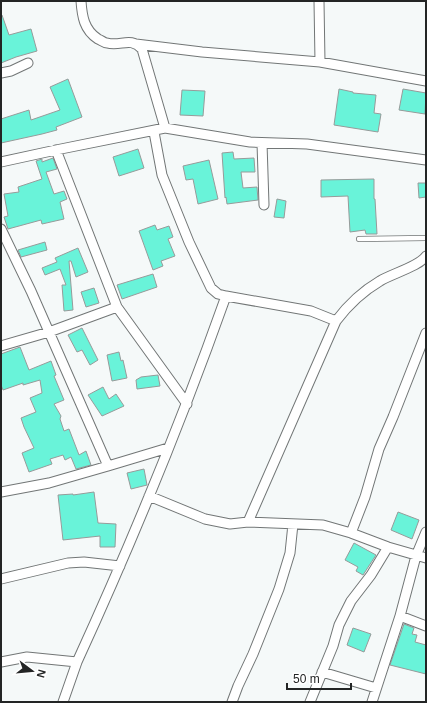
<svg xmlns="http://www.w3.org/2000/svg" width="427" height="703" font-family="Helvetica,sans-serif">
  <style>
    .building { fill: #69f3d9; stroke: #979b9a }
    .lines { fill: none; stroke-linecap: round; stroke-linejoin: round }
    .service-casing { stroke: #727676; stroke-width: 6 }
    .minor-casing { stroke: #727676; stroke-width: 11 }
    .service { stroke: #fff; stroke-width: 4.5 }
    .minor { stroke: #fff; stroke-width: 9 }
  </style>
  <rect width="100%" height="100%" fill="#f5f9f9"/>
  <path class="building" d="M 1,15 L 2,15 L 9,35 L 31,29 L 37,51 L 16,57 L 1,63 Z
    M 68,79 L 82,117 L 56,127 L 57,130 L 42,134 L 1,143 L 1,119 L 29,110 L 31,120 L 60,110 L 50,87 Z
    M 339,89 L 353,92 L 353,93 L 376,95 L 374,113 L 381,114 L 378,132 L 334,125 Z
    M 403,89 L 426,93 L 425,114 L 399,110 Z
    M 182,90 L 205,91 L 203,116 L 180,115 Z
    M 138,149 L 144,168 L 119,176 L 113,157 Z
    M 233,152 L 234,159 L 254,158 L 255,172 L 241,172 L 243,188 L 257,187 L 258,200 L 227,204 L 226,197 L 225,198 L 222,153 Z
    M 53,158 L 57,169 L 46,172 L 54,194 L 64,191 L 67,199 L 60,202 L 64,219 L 42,224 L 41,220 L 8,229 L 4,217 L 8,216 L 4,194 L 19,192 L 18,187 L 42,179 L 36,161 L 42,159 L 42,162 Z
    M 209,160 L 218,199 L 198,204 L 193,179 L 186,180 L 183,166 Z
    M 374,179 L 374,199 L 375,199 L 377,234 L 366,234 L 365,230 L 350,232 L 348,196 L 321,197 L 321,180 Z
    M 418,183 L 426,183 L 426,197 L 419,198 Z
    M 277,199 L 286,201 L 284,218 L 274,217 Z
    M 155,225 L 157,230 L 169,226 L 173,237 L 168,239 L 175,256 L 161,261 L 163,266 L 153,270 L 139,231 Z
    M 45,242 L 47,250 L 21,257 L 18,250 Z
    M 78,248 L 88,272 L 76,277 L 71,261 L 69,261 L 73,310 L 64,311 L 62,285 L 66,285 L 60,269 L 45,275 L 42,268 L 57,262 L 55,258 Z
    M 153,274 L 157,287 L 122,299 L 117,285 Z
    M 94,288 L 99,303 L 86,307 L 81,292 Z
    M 82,328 L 98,360 L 90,365 L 82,350 L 77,352 L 68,335 Z
    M 20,347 L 29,370 L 51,361 L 56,375 L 54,376 L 64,400 L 54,404 L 61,416 L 60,419 L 64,431 L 69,429 L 79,455 L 86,451 L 91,465 L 76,469 L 71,457 L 65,460 L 63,455 L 50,459 L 52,464 L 29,472 L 22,453 L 34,448 L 24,427 L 21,418 L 36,412 L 30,398 L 42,393 L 40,380 L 23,385 L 23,383 L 3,390 L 1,385 L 1,354 Z
    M 119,352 L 121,361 L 123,360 L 127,378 L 112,381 L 107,355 Z
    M 158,375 L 160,386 L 137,389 L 136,380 L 141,377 Z
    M 103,387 L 109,399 L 116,394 L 124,406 L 102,416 L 88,395 Z
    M 144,469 L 147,485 L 131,489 L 127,473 Z
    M 94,492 L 98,523 L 116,524 L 115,547 L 100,547 L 100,536 L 63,540 L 58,495 L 73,494 L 73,495 Z
    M 398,512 L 419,520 L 412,539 L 391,530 Z
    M 354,543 L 376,555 L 363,575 L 356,571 L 358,567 L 345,560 Z
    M 404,624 L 414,628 L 412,634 L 417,635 L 415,642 L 426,645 L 426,674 L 390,665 Z
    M 353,628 L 371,634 L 364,652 L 347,645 Z"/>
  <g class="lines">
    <g class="service-casing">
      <path id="service" d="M 359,239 L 426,238"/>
    </g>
    <g class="minor-casing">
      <path id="minor" d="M 81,1 C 82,16 84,30 98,39 C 101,40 104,43 107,43 C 121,47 130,36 142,49 L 165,128
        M 319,1 L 320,62
        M 136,44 L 202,52 L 320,62 L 426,81
        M 1,73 L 11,71 L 28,63
        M 262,143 L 264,205
        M 1,162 L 56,150 L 165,128 L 250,142 L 307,144 L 426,160
        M 1,229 L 31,291 L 108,466 L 49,483 L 1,492
        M 226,296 L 311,311 L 336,321
        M 117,307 L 187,404
        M 1,346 L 49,332 L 117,307 L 56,150
        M 108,466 L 168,448
        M 149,496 L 205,519 L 230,524 L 248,522 L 323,525 L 351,533 L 365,497 L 379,449 L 393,417 L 426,333
        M 248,522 L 336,321 C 348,305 363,291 380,281 C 391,274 420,266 426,256
        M 351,533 L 388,547 L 426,558
        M 1,579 L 68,563 L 84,562 L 120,566
        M 400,616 L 416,556 L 426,532
        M 1,662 L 27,657 L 77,662 C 132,542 182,420 226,296 L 218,294 L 211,288 L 189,242 L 162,175 L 154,132
        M 322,672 L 376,688
        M 63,702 L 77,662
        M 232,702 L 238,686 L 253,654 L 279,589 L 290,553 L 293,524
        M 310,702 L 333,646 L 339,625 L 351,601 L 371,575 L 388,547
        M 372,702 L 400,616 L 426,626"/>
    </g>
    <use href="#service" class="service"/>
    <use href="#minor" class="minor"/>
  </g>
  <rect width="427" height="703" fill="none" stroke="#232525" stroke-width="4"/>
  <g transform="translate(32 671) rotate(106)" stroke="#ffffff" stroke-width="3" paint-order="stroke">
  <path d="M0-3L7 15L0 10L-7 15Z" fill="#232525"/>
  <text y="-6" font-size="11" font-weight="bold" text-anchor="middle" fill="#232525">N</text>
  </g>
  <path d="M287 683v6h64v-6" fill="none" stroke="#232525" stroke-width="2"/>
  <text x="293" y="683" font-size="12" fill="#232525" stroke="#ffffff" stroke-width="3" paint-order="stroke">50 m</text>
</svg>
